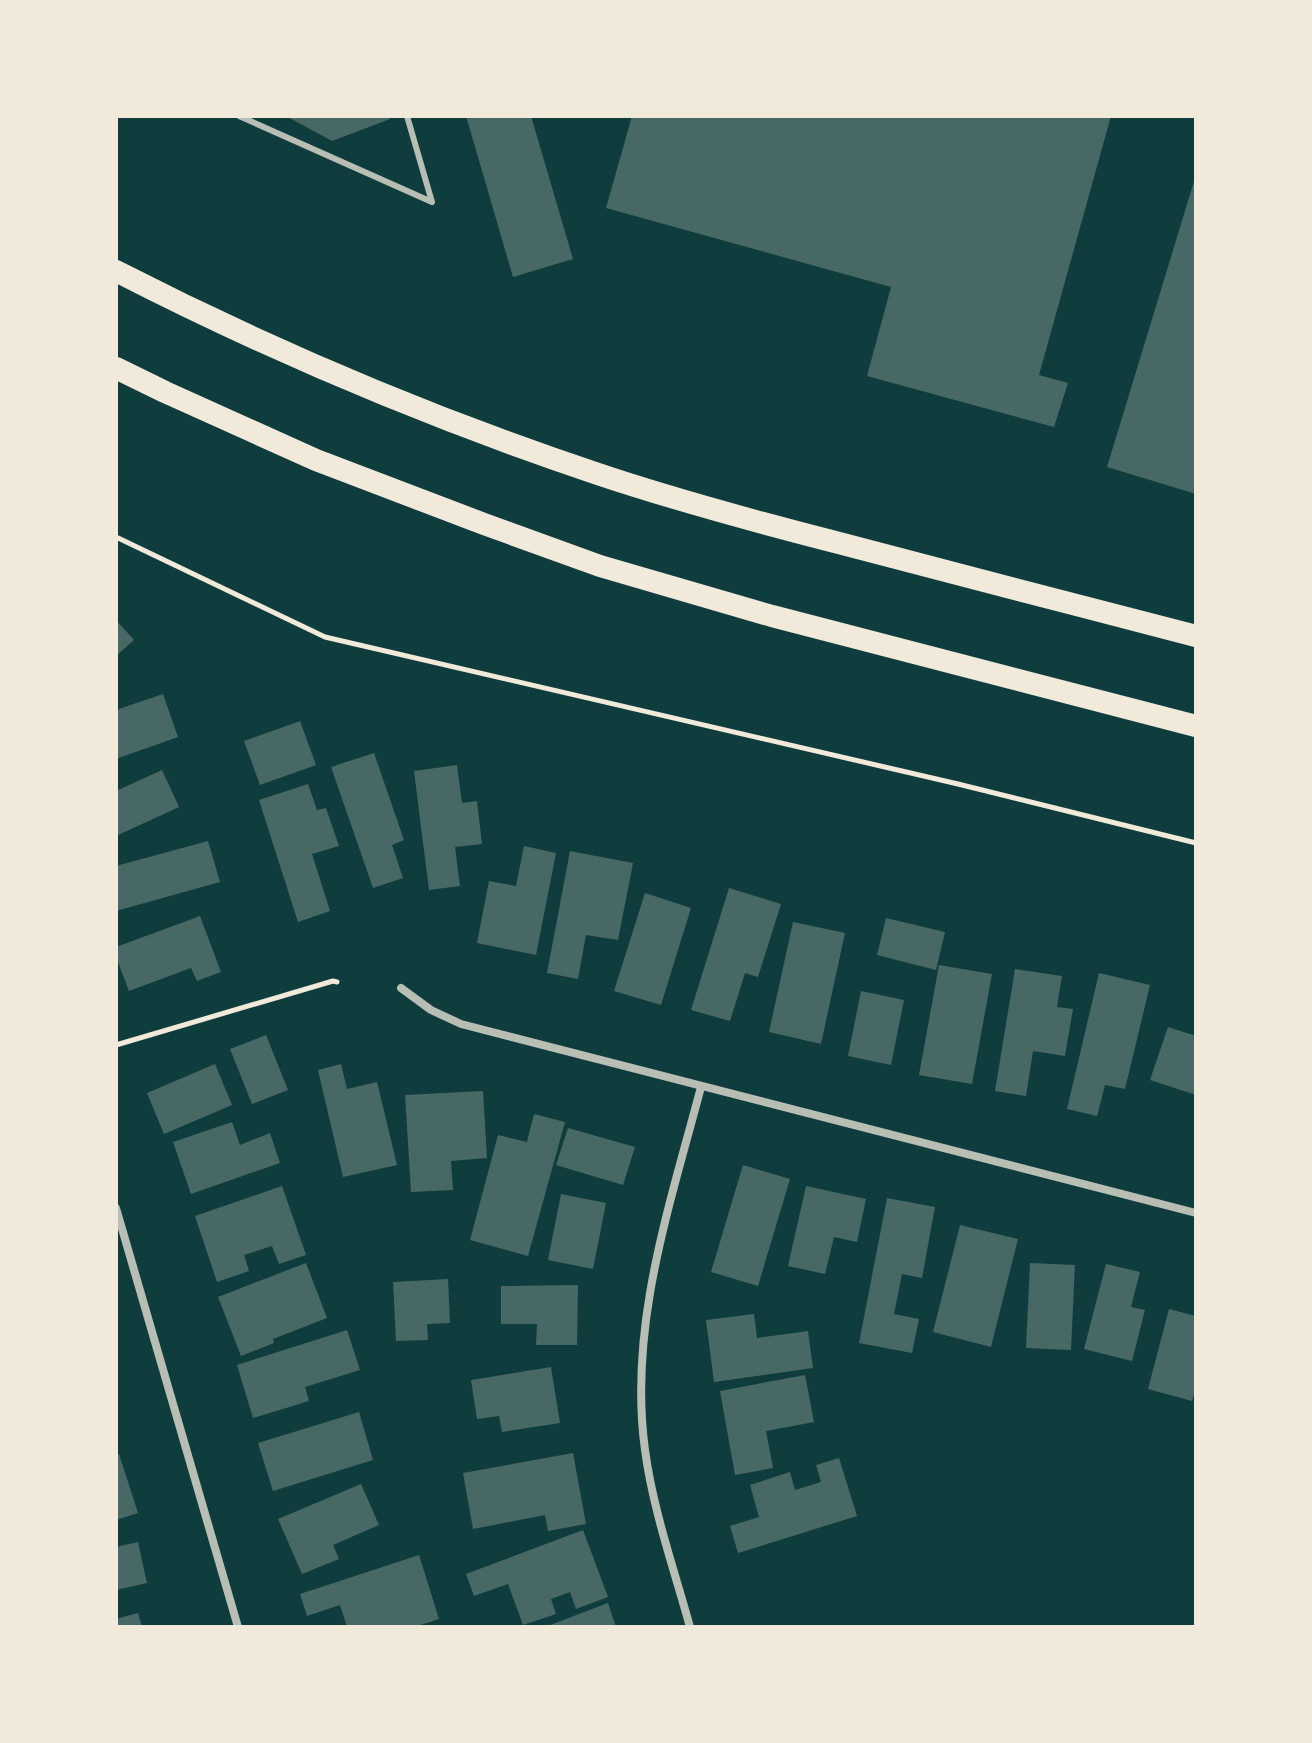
<svg xmlns="http://www.w3.org/2000/svg" width="1312" height="1743" font-family="'DejaVu Sans',sans-serif">
  <style>
    .building { fill: #486865 }
    .lines { fill: none; stroke-linecap: round; stroke-linejoin: round }
    .path { stroke: #f1e9da; stroke-width: 5 }
    .service { stroke: #b8beb3; stroke-width: 6 }
    .minor { stroke: #b8beb3; stroke-width: 8 }
    .trunk { stroke: #f1e9da; stroke-width: 22 }
  </style>
  <rect width="100%" height="100%" fill="#0f3d3e"/>
  <path class="building" d="M 286,116 L 389,116 L 390,119 L 332,141 Z
    M 466,116 L 531,116 L 573,259 L 513,277 Z
    M 632,116 L 1111,116 L 1039,375 L 1068,383 L 1054,427 L 867,376 L 891,287 L 606,208 Z
    M 1195,178 L 1196,178 L 1196,494 L 1107,467 Z
    M 116,620 L 134,640 L 116,656 Z
    M 163,694 L 178,737 L 116,759 L 116,710 Z
    M 300,721 L 316,765 L 260,785 L 244,741 Z
    M 374,753 L 404,840 L 392,845 L 403,878 L 373,888 L 331,767 Z
    M 457,765 L 462,803 L 477,801 L 482,844 L 455,847 L 460,886 L 429,890 L 414,771 Z
    M 162,770 L 179,807 L 116,836 L 116,791 Z
    M 308,784 L 317,810 L 326,808 L 339,846 L 312,854 L 330,911 L 298,922 L 259,800 Z
    M 208,841 L 220,882 L 116,911 L 116,866 Z
    M 524,846 L 556,853 L 536,955 L 477,943 L 489,881 L 516,886 Z
    M 570,851 L 633,863 L 618,940 L 586,935 L 578,979 L 547,973 Z
    M 729,888 L 781,904 L 758,977 L 745,973 L 730,1021 L 691,1010 Z
    M 645,893 L 691,908 L 661,1005 L 614,991 Z
    M 200,916 L 221,972 L 197,981 L 191,968 L 129,991 L 116,957 L 116,947 Z
    M 886,918 L 945,932 L 936,970 L 877,955 Z
    M 793,922 L 845,933 L 821,1044 L 769,1032 Z
    M 939,965 L 992,974 L 972,1084 L 919,1075 Z
    M 1015,969 L 1062,976 L 1057,1007 L 1073,1009 L 1065,1056 L 1033,1051 L 1026,1096 L 995,1091 Z
    M 1099,973 L 1150,985 L 1125,1089 L 1105,1085 L 1097,1116 L 1067,1109 Z
    M 861,991 L 904,1000 L 891,1065 L 848,1056 Z
    M 1168,1027 L 1196,1036 L 1196,1095 L 1150,1080 Z
    M 266,1035 L 288,1090 L 252,1104 L 230,1049 Z
    M 215,1064 L 232,1105 L 164,1134 L 147,1093 Z
    M 341,1064 L 347,1089 L 377,1082 L 397,1165 L 343,1177 L 318,1070 Z
    M 483,1091 L 487,1158 L 451,1161 L 453,1190 L 411,1192 L 405,1095 Z
    M 534,1114 L 565,1122 L 528,1256 L 470,1240 L 498,1135 L 527,1142 Z
    M 232,1122 L 240,1145 L 270,1133 L 280,1163 L 191,1194 L 173,1142 Z
    M 568,1128 L 635,1147 L 623,1185 L 556,1165 Z
    M 743,1165 L 790,1179 L 758,1286 L 711,1272 Z
    M 282,1186 L 306,1255 L 279,1264 L 272,1246 L 244,1255 L 249,1271 L 217,1282 L 195,1216 Z
    M 806,1186 L 866,1199 L 857,1242 L 834,1237 L 825,1274 L 788,1266 Z
    M 561,1194 L 606,1203 L 593,1269 L 548,1260 Z
    M 887,1198 L 935,1207 L 922,1278 L 902,1274 L 894,1314 L 919,1319 L 912,1353 L 859,1343 Z
    M 960,1225 L 1018,1239 L 991,1347 L 933,1332 Z
    M 306,1263 L 327,1318 L 273,1339 L 274,1343 L 241,1356 L 218,1297 Z
    M 1030,1263 L 1075,1265 L 1071,1350 L 1026,1348 Z
    M 1106,1264 L 1140,1272 L 1131,1307 L 1145,1310 L 1132,1361 L 1084,1349 Z
    M 448,1279 L 450,1323 L 427,1324 L 428,1340 L 396,1341 L 393,1282 Z
    M 578,1285 L 577,1345 L 536,1345 L 537,1324 L 501,1324 L 501,1286 Z
    M 1169,1309 L 1196,1316 L 1196,1388 L 1192,1401 L 1148,1389 Z
    M 754,1314 L 757,1338 L 808,1331 L 813,1368 L 714,1382 L 706,1320 Z
    M 347,1330 L 360,1370 L 305,1387 L 309,1401 L 253,1418 L 237,1365 Z
    M 551,1367 L 560,1423 L 502,1432 L 499,1416 L 477,1419 L 471,1380 Z
    M 805,1375 L 814,1422 L 766,1431 L 773,1468 L 735,1475 L 720,1391 Z
    M 359,1412 L 373,1460 L 273,1491 L 258,1443 Z
    M 573,1453 L 586,1524 L 548,1531 L 545,1515 L 473,1529 L 463,1473 Z
    M 119,1454 L 138,1513 L 116,1520 L 116,1455 Z
    M 839,1458 L 857,1516 L 738,1553 L 730,1526 L 759,1517 L 750,1485 L 790,1472 L 795,1490 L 821,1482 L 816,1465 Z
    M 361,1484 L 379,1525 L 333,1545 L 339,1559 L 302,1574 L 278,1519 Z
    M 583,1530 L 608,1597 L 576,1609 L 570,1592 L 551,1599 L 556,1614 L 523,1625 L 508,1584 L 474,1596 L 466,1574 Z
    M 138,1542 L 147,1583 L 116,1590 L 116,1547 Z
    M 419,1555 L 439,1619 L 414,1627 L 347,1627 L 340,1605 L 307,1616 L 300,1594 Z
    M 608,1603 L 616,1627 L 545,1627 Z
    M 138,1613 L 142,1627 L 116,1627 L 116,1619 Z"/>
  <g class="lines">
    <path class="path" d="M 116,537 L 325,637 L 958,784 L 1196,843
      M 116,1045 L 333,981 L 337,982"/>
    <path class="service" d="M 239,116 L 432,202
      M 407,116 L 432,202"/>
    <path class="minor" d="M 401,988 L 431,1010 L 461,1024 L 1196,1213
      M 116,1208 L 238,1627
      M 690,1627 C 674,1569 653,1510 645,1450 C 628,1326 670,1205 701,1087"/>
    <path class="trunk" d="M 116,271 C 270,350 431,418 595,473 C 675,500 757,522 839,543 C 958,575 1077,605 1196,636
      M 116,368 L 165,392 L 316,460 L 484,524 L 600,566 L 772,616 L 1196,726"/>
  </g>
  <rect width="1312" height="1743" fill="none" stroke="#f1e9da" stroke-width="236"/>
</svg>
